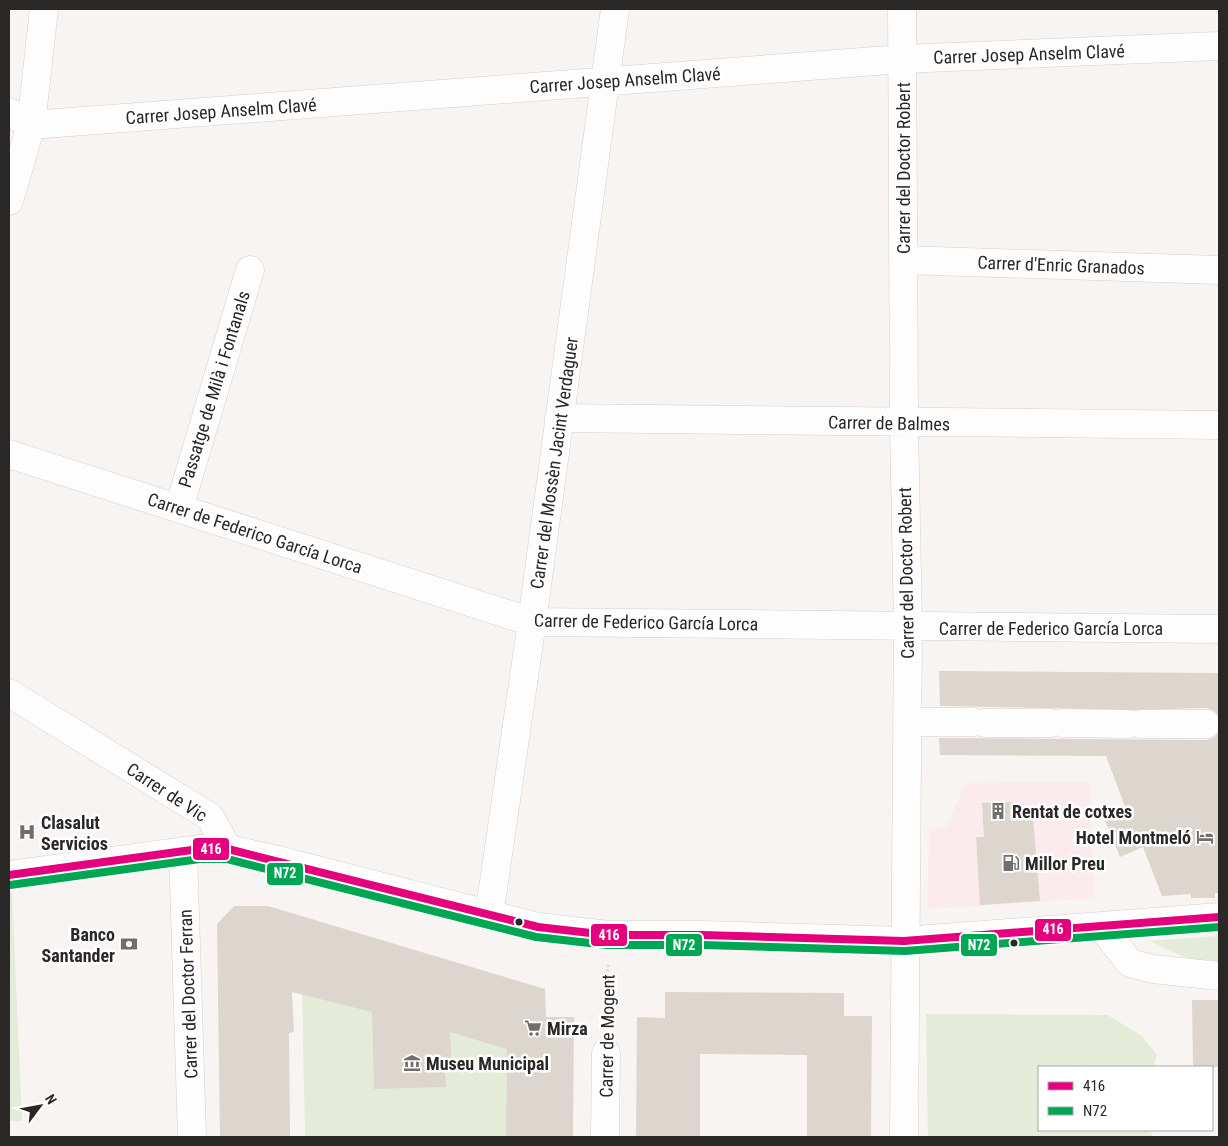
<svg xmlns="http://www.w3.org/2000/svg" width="1228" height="1146" font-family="'Roboto Condensed',sans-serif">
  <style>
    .commercial { fill: #fbebec }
    .green { fill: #e5ebd9 }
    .building { fill: #dcd6cf }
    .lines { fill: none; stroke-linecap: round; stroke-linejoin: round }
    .minor-casing { stroke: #d3d1cf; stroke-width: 29 }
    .path { stroke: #dedede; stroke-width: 3; stroke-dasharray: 2.5 2.5; stroke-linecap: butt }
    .minor { stroke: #fefdfd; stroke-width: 28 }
    .bus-1-casing { stroke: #fff; stroke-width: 11 }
    .bus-2-casing { stroke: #fff; stroke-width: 11 }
    .bus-1 { stroke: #e5007d; stroke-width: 8 }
    .bus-2 { stroke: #00a651; stroke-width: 8 }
    .bus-dot { fill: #292827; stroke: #fff; stroke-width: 2 }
    .labels { text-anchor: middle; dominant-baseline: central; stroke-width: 5; stroke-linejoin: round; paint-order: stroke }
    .street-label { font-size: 18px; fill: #292827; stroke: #fff }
    .poi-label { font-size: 18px; font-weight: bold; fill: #292827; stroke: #fff; text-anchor: start }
    .line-badge { stroke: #fff; stroke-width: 2 }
    .badge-label { font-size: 14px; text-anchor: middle; font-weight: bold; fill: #fff }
  </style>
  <rect width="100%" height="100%" fill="#f7f4f2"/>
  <path class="commercial" d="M 1089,782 L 1095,898 L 928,909 L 929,828 L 946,827 L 966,783 Z"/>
  <path class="green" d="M 9,892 L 12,892 L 22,1121 L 9,1121 Z
    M 1219,936 L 1219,964 L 1184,957 L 1150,941 Z
    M 302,986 L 511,1049 L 511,1137 L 305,1137 Z
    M 926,1014 L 1107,1015 L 1141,1035 L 1157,1055 L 1153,1067 L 1039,1067 L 1039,1130 L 1150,1130 L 1153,1137 L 928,1137 Z"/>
  <path class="building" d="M 939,671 L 1219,673 L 1219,716 L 1213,710 L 1206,708 L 1134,710 L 940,706 Z
    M 1219,732 L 1219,893 L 1215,893 L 1215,898 L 1191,898 L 1191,894 L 1162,896 L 1143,847 L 1120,857 L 1104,818 L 1126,809 L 1106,756 L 940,755 L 939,738 L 1206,740 L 1213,738 Z
    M 1014,802 L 1015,819 L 1033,818 L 1040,901 L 980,905 L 976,837 L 984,837 L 982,803 Z
    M 234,906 L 268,906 L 545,989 L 546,1017 L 574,1017 L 573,1137 L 506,1137 L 507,1049 L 450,1032 L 452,1070 L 445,1071 L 446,1087 L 374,1089 L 372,1012 L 292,992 L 294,1032 L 289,1033 L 290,1137 L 220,1137 L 217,924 Z
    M 665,992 L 844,993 L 844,1016 L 872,1016 L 871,1137 L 807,1137 L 807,1055 L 700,1054 L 700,1137 L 636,1137 L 637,1017 L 665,1018 Z
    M 1192,1000 L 1219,1000 L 1219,1067 L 1193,1067 Z"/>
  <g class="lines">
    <g class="minor-casing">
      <path id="minor" d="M 902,9 L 904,423 L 908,627 L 904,1137
        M 9,112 L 31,125
        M 31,125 L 902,59 L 1219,46
        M 9,201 L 31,125 L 44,9
        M 903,260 L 1219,270
        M 559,418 L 1219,425
        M 9,454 L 532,622 L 1219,629
        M 179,508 L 250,270
        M 9,693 L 210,817 L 228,849
        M 907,722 L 973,722
        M 985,723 L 1050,723
        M 1063,723 L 1128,724
        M 1141,724 L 1206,724
        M 183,851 L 192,1137
        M 9,875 L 199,849 L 228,849 L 278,860 L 538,927 L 608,935 L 702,935 L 904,941 L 1219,917
        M 489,916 L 532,622 L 615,9
        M 1101,926 L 1130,963 L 1153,969 L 1219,976
        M 605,1137 L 606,1053"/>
    </g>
    <path class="path" d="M 607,1027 L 608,963"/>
    <use href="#minor" class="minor"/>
    <g class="bus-1-casing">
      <path id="bus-1" d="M 9,875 L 199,849 L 228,849 L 538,927 L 608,935 L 702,935 L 904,941 L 1219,917"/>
    </g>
    <g class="bus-2-casing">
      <path id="bus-2" d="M 10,885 L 200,859 L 227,859 L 536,937 L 607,945 L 702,945 L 905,951 L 1219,927"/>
    </g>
    <use href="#bus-1" class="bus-1"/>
    <use href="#bus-2" class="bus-2"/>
  </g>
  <defs>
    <g id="building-bare" transform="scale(1.35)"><path d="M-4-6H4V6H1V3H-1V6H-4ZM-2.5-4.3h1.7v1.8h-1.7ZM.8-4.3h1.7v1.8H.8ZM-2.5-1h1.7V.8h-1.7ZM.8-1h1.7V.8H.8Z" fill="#716f6e" stroke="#fff" stroke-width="2.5" paint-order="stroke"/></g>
    <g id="hospital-bare" transform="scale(1.35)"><path d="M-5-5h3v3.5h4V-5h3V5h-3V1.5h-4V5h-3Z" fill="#716f6e" stroke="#fff" stroke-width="2.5" paint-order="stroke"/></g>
    <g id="hotel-bare" transform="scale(1.35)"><path d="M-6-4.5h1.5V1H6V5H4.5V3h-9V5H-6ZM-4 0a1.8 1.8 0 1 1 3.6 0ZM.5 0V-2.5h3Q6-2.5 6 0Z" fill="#716f6e" stroke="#fff" stroke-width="2.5" paint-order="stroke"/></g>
    <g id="fuel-bare" transform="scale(1.35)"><path d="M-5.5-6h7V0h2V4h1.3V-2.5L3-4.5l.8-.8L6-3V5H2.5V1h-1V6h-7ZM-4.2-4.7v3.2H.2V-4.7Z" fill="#716f6e" stroke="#fff" stroke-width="2.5" paint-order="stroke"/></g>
    <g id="bank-bare" transform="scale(1.35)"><path d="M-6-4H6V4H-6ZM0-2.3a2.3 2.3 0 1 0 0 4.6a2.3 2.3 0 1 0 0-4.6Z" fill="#716f6e" stroke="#fff" stroke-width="2.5" paint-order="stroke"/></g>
    <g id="supermarket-bare" transform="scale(1.35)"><path d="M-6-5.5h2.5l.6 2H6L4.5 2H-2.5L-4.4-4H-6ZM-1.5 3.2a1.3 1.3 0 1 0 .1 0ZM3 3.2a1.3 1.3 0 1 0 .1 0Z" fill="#716f6e" stroke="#fff" stroke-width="2.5" paint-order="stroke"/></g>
    <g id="museum-bare" transform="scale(1.35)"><path d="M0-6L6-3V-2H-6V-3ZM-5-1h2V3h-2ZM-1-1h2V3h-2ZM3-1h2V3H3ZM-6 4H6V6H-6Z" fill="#716f6e" stroke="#fff" stroke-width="2.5" paint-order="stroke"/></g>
  </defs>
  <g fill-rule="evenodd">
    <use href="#building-bare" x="998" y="811"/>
    <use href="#hospital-bare" x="27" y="832"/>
    <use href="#hotel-bare" x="1205" y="837"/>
    <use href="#fuel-bare" x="1011" y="863"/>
    <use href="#bank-bare" x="129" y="944"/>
    <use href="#supermarket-bare" x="533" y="1028"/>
    <use href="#museum-bare" x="412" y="1063"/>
  </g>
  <g class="bus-dot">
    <circle cx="519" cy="922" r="4.5"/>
    <circle cx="1014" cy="943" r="4.5"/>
  </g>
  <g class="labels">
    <g class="street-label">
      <text transform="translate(1029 54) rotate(-2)">Carrer Josep Anselm Clavé</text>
      <text transform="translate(625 80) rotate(-4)">Carrer Josep Anselm Clavé</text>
      <text transform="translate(221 111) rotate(-4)">Carrer Josep Anselm Clavé</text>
      <text transform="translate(903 168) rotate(-90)">Carrer del Doctor Robert</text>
      <text transform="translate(1061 265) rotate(2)">Carrer d'Enric Granados</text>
      <text transform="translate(214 389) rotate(-73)">Passatge de Milà i Fontanals</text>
      <text transform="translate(889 423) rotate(1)">Carrer de Balmes</text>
      <text transform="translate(554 463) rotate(-82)">Carrer del Mossèn Jacint Verdaguer</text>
      <text transform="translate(255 533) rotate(18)">Carrer de Federico García Lorca</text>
      <text transform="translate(906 573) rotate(-91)">Carrer del Doctor Robert</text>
      <text transform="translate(646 622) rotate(1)">Carrer de Federico García Lorca</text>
      <text x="1051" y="628">Carrer de Federico García Lorca</text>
      <text transform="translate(167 792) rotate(33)">Carrer de Vic</text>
      <text transform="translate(188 994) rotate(-92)">Carrer del Doctor Ferran</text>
      <text transform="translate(607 1036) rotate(-89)">Carrer de Mogent</text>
    </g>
    <g class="poi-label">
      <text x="1012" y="811">Rentat de cotxes</text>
      <text x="41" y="822">Clasalut<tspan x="41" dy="21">Servicios</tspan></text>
      <text x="1191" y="837" text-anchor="end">Hotel Montmeló</text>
      <text x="1025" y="863">Millor Preu</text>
      <text x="115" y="934" text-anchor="end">Banco<tspan x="115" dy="21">Santander</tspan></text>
      <text x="547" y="1028">Mirza</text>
      <text x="426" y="1063">Museu Municipal</text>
    </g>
  </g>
  <g class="line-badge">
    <rect x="192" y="837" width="38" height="24" rx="5" fill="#e5007d"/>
    <rect x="266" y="862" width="38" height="24" rx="5" fill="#00a651"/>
    <rect x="1034" y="918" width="38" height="24" rx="5" fill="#e5007d"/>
    <rect x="590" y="923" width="38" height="24" rx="5" fill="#e5007d"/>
    <rect x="665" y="933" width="38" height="24" rx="5" fill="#00a651"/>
    <rect x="960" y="933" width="38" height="24" rx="5" fill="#00a651"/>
  </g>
  <g class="badge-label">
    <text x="211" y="854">416</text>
    <text x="285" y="878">N72</text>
    <text x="1053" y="934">416</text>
    <text x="609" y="940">416</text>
    <text x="684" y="950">N72</text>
    <text x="979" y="950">N72</text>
  </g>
  <rect width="1228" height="1146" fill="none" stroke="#292827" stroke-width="20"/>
  <rect x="1038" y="1066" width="175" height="65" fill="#ffffff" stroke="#a9a9a9"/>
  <rect x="1048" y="1082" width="25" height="8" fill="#e5007d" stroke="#a9a9a9"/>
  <text x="1083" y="1091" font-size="15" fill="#292827">416</text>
  <rect x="1048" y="1107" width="25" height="8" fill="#00a651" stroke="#a9a9a9"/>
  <text x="1083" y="1116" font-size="15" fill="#292827">N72</text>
  <g transform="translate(40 1106) rotate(58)" stroke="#ffffff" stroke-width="4" paint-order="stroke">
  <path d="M0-4L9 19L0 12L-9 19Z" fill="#292827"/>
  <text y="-8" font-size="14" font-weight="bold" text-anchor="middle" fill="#292827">N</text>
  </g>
</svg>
